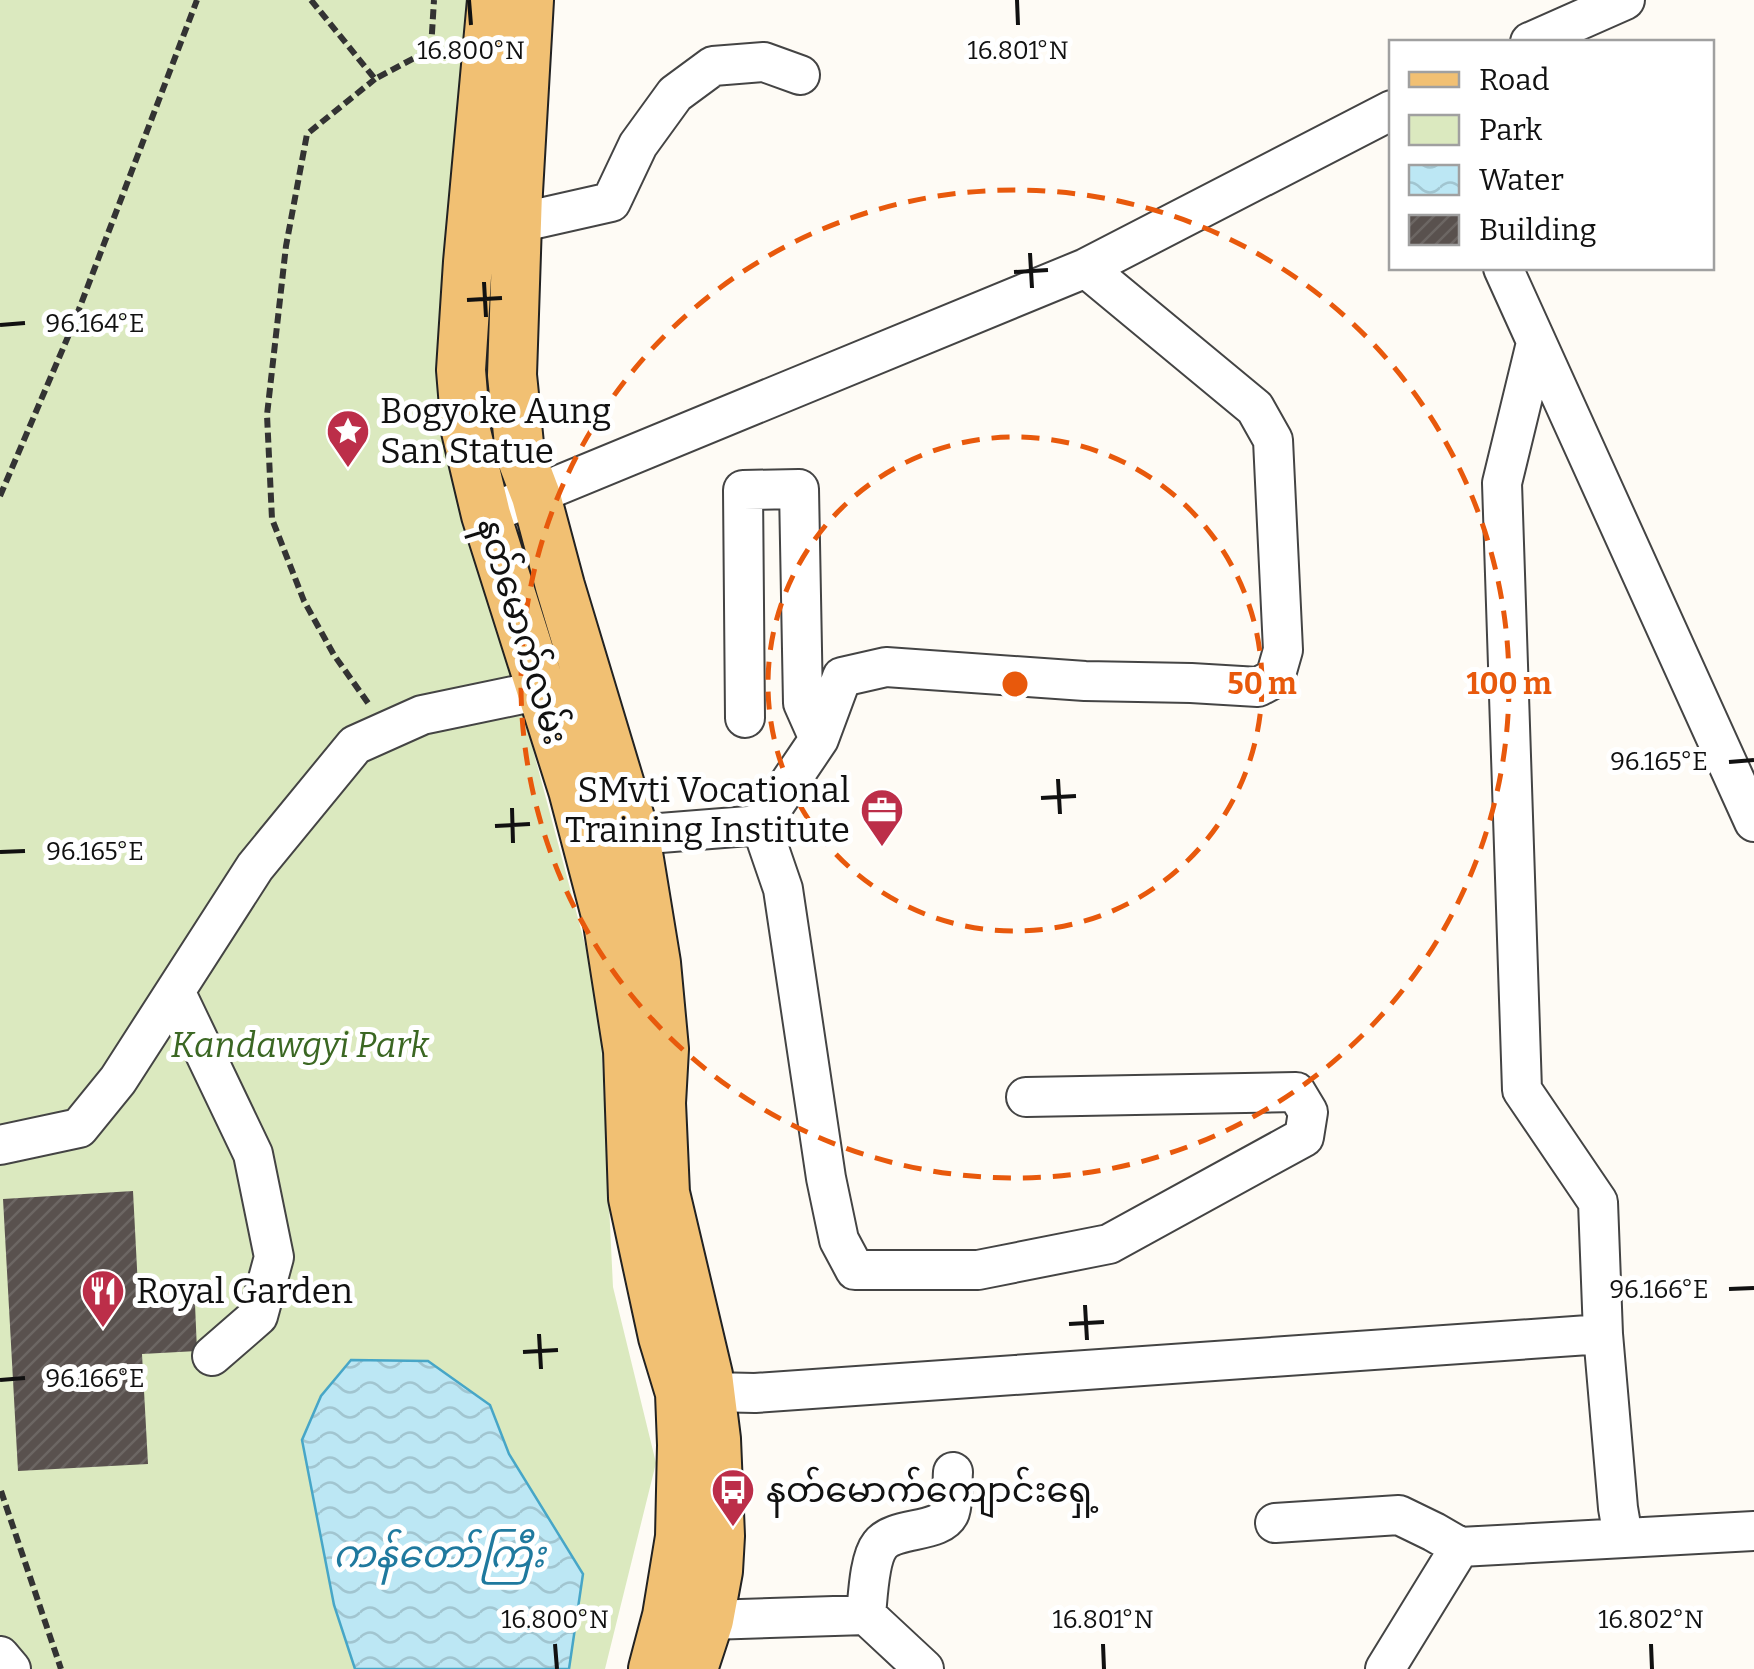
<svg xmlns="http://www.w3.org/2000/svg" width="1754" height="1669" font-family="Bitter,'Noto Sans Myanmar',serif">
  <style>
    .park { fill: #dbe9bf }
    .water { fill: url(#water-waves); stroke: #47a6c7; stroke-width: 2.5 }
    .building { fill: url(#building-hatch) }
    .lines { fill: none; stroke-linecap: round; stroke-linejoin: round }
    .minor-casing { stroke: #444; stroke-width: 42 }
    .major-casing { stroke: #222; stroke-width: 52 }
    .path { stroke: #333; stroke-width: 6; stroke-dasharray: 10 5; stroke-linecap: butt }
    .minor { stroke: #fff; stroke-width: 38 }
    .major { stroke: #f1c073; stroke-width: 48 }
    .ticks { fill: none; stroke: #111; stroke-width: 4 }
    .ring { fill: none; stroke: #e8590c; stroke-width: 5; stroke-dasharray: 18 12 }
    .labels { text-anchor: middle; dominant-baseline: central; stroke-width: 10; stroke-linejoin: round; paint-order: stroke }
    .poi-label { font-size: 35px; fill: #111; stroke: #fff; text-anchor: start }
    .street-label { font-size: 35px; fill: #111; stroke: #fff }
    .park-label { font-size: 35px; font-style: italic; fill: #3b6723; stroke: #fff }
    .water-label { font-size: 38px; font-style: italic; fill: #1f799e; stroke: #fff }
    .ticks-label { font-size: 25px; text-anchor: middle; fill: #111; stroke: #fff; stroke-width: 10; stroke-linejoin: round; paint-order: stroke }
    .centre { fill: #e8590c; stroke: #fff; stroke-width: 5 }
    .ring-label { font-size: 30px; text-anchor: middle; font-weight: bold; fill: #e8590c; stroke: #fff; stroke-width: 10; stroke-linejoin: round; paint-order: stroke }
  </style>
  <defs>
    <pattern id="water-waves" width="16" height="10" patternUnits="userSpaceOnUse" patternTransform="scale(2.5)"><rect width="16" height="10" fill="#bce7f4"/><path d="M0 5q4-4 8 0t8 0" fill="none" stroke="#a1c5d0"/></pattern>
    <pattern id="building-hatch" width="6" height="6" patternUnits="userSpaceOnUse" patternTransform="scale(2.5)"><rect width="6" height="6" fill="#59514e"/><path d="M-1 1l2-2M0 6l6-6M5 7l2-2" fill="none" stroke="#6c6663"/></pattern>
  </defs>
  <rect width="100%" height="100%" fill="#fefbf5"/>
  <path class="park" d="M 0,0 L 471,0 L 463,53 L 440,401 L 599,997 L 613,1287 L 656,1463 L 605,1669 L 569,1669 L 583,1574 L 509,1454 L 490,1405 L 428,1361 L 351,1360 L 321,1396 L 302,1440 L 334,1605 L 355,1669 L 0,1669 Z"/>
  <path class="water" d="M 351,1360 L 428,1361 L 490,1405 L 509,1454 L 583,1574 L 569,1669 L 355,1669 L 334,1605 L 302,1440 L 321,1396 Z"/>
  <path class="building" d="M 133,1191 L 139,1307 L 195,1304 L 197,1351 L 142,1354 L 148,1464 L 18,1471 L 3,1199 Z"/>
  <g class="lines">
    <g class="minor-casing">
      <path id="minor" d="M 1530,42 L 1625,0
        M 518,223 L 611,202 L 638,145 L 675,94 L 713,66 L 764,62 L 800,75
        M 1503,268 L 1754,822
        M 1536,343 L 1502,483 L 1522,1090 L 1598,1202 L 1603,1334 L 1618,1508 L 1623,1537
        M 486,515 L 1086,268 L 1392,110
        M 745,718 L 743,490 L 799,489 L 803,703 L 819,739
        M 761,825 L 819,739 L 842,677 L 886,667 L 1085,681 L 1191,683 L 1258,687 L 1275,678 L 1283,650 L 1273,440 L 1255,408 L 1086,268
        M 589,847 L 635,835 L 761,825 L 783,889 L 826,1178 L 839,1240 L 855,1270 L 978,1270 L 1109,1244 L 1304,1137 L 1308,1112 L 1296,1092 L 1026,1097
        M 176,993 L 253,1154 L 274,1257 L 258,1316 L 212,1356
        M 0,1145 L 79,1128 L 118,1080 L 255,867 L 355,745 L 422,715 L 542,690
        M 710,1392 L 755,1393 L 1603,1334
        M 1275,1523 L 1399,1515 L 1434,1532 L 1460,1547
        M 866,1615 C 868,1596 869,1559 880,1545 C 894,1526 942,1534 950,1512 C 954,1500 952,1483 953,1472
        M 683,1617 L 709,1620 L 866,1615 L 924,1669
        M 0,1656 L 11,1669
        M 1385,1669 L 1460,1547 L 1754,1531"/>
    </g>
    <g class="major-casing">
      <path id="major" d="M 492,0 L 468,262 L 461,370 L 466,431 L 486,515 L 573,790 L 608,923 L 628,1051 L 633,1198 L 663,1337 L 680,1393 L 682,1445 L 680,1537 L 667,1616 L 653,1669
        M 529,0 L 518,192 L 512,375 L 520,454 L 536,496 L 560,586 L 635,835 L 656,963 L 664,1049 L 661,1103 L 665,1193 L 708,1375 L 716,1439 L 720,1536 L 718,1571 L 709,1620 L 693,1669"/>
    </g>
    <path class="path" d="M 311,0 L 375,79 L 431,49 L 434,0
      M 0,496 L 73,325 L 197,0
      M 368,703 L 334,655 L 304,601 L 272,519 L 267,415 L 286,246 L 307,134 L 375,79
      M 1,1491 L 61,1669"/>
    <use href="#minor" class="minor"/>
    <use href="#major" class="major"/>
  </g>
  <path class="ticks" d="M 469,0 L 471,25M 1017,0 L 1018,25M 1030,253 L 1032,288M 1014,272 L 1048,270M 484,282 L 486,317M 467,300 L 502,298M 0,325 L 25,323M 1729,762 L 1754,760M 1058,779 L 1060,814M 1041,798 L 1076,796M 512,808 L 513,843M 495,826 L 530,824M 0,852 L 25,851M 1729,1289 L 1754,1288M 1085,1305 L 1087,1340M 1069,1324 L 1104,1322M 539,1334 L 541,1369M 523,1352 L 558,1350M 0,1380 L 25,1378M 555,1644 L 557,1669M 1103,1644 L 1104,1669M 1651,1644 L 1652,1669"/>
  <g class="ring">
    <circle cx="1015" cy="684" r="247"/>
    <circle cx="1015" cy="684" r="494"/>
  </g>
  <defs>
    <g id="sight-pin" transform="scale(2.25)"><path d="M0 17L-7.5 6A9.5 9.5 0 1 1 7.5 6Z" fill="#bc2e49" stroke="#fff"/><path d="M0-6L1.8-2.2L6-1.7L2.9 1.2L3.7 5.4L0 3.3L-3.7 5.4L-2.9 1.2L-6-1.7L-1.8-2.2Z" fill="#fff"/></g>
    <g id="office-pin" transform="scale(2.25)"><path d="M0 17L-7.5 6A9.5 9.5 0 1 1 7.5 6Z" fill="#bc2e49" stroke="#fff"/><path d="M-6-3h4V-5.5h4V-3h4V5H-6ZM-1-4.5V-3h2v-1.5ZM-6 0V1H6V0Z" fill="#fff"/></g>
    <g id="restaurant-pin" transform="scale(2.25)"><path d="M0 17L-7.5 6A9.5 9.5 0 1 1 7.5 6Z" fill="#bc2e49" stroke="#fff"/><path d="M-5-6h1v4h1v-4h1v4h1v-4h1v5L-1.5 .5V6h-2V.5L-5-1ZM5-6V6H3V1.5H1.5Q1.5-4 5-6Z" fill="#fff"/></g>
    <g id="bus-pin" transform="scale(2.25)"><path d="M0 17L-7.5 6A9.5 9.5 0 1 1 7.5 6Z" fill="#bc2e49" stroke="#fff"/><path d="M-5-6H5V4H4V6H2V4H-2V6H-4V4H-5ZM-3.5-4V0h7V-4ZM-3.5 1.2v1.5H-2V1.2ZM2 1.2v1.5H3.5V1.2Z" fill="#fff"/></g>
  </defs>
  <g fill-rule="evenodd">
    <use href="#sight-pin" x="348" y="431"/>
    <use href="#office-pin" x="882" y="810"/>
    <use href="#restaurant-pin" x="103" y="1291"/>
    <use href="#bus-pin" x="733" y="1490"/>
  </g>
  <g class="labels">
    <g class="poi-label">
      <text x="380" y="411">Bogyoke Aung<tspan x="380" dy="40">San Statue</tspan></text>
      <text x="850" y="790" text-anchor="end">SMvti Vocational<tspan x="850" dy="40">Training Institute</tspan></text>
      <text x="136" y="1291">Royal Garden</text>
      <text x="766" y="1490">နတ်မောက်ကျောင်းရှေ့</text>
    </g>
    <g class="street-label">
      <text transform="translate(523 631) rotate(73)">နတ်မောက်လမ်း</text>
    </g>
    <g class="park-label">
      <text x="300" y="1045">Kandawgyi Park</text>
    </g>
    <g class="water-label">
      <text x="439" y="1554">ကန်တော်ကြီး</text>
    </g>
  </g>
  <g class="ticks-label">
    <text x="471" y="59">16.800°N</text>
    <text x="1018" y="59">16.801°N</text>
    <text x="95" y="332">96.164°E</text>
    <text x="1659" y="770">96.165°E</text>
    <text x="95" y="860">96.165°E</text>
    <text x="1659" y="1298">96.166°E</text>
    <text x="95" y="1387">96.166°E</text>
    <text x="555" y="1628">16.800°N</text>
    <text x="1103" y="1628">16.801°N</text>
    <text x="1651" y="1628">16.802°N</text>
  </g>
  <circle cx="1015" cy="684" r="15" class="centre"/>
  <g class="ring-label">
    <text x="1262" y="694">50 m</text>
    <text x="1509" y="694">100 m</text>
  </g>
  <rect x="1389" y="40" width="325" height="230" fill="#ffffff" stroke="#a0a0a0" stroke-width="2.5"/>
  <rect x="1409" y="72" width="50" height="15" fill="#f1c073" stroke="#a0a0a0" stroke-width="2.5"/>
  <text x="1479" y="90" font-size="30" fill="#111111">Road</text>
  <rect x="1409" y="115" width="50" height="30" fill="#dbe9bf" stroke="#a0a0a0" stroke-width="2.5"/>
  <text x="1479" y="140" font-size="30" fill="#111111">Park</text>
  <rect x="1409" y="165" width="50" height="30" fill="url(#water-waves)" stroke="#a0a0a0" stroke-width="2.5"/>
  <text x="1479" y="190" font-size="30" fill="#111111">Water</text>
  <rect x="1409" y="215" width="50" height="30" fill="url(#building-hatch)" stroke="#a0a0a0" stroke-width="2.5"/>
  <text x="1479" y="240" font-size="30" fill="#111111">Building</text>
</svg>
